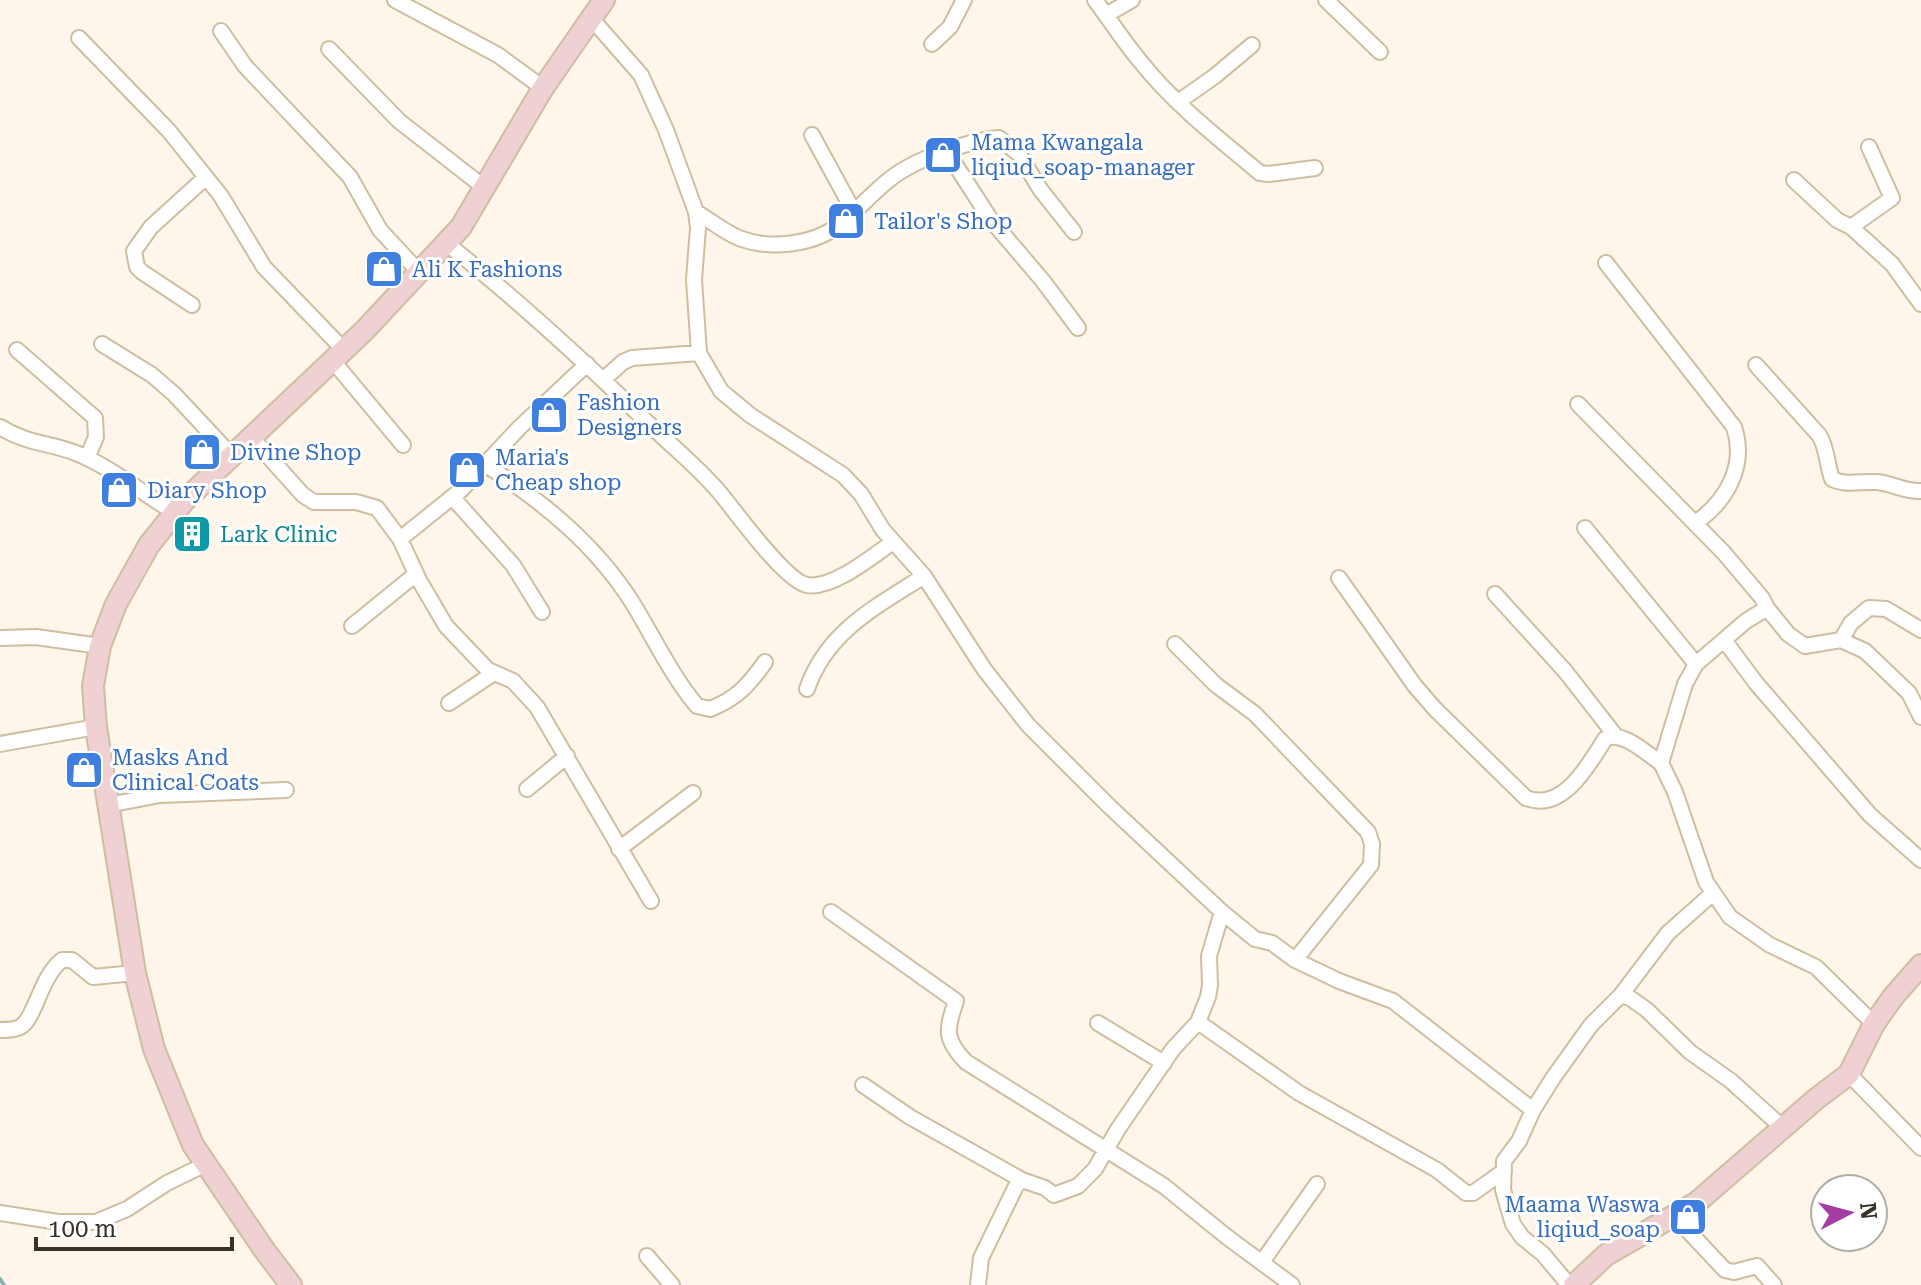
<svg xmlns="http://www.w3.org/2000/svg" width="1921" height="1285" font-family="'Roboto Serif',serif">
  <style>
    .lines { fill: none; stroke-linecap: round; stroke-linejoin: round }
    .stream { stroke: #86b1b0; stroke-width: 4 }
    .street-casing { stroke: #cfbda0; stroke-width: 18 }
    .secondary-casing { stroke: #cfbda0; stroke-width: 24 }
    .street { stroke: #fff; stroke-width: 14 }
    .secondary { stroke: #efd1d4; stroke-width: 20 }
    .labels { text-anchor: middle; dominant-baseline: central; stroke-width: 6; stroke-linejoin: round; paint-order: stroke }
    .shop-label { font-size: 22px; fill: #366cbe; stroke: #fff; text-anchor: start }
    .culture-label { font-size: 22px; fill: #0d838f; stroke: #fff; text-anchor: start }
  </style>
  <rect width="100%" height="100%" fill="#fef6ea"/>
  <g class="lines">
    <path class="stream" d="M 0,1279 L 4,1285"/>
    <g class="street-casing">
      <path id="street" d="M 395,0 L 498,55 L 543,88
        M 1095,0 C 1110,20 1124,42 1140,61 C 1174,104 1218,138 1260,173 L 1269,174 L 1315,168
        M 1326,0 L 1380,52
        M 1106,15 L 1132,0
        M 591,18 L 641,75 L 666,130 L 696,212 L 698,228 L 694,280 L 699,353 L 721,391 L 750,415 L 843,475 L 861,494 L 883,530 L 924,576 L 984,669 L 1028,725 L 1110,807 L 1222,912 L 1255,939 L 1272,943 L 1295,960 L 1339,981 L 1393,1001 L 1533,1110 L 1519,1141 L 1504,1161 L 1503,1190 L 1513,1224 L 1522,1237 L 1543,1254 L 1569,1285
        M 221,31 L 245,66 L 350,177 L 380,230 L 419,272
        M 79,38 L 169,131 L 221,196 L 264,267 L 344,350
        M 932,44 L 950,27 L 964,0
        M 329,49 L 399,121 L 485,188
        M 1178,102 L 1215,76 L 1252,45
        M 812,135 L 854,212
        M 947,152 L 991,220 L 1043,281 L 1078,328
        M 1794,180 L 1837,220 L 1851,227 L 1892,264 L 1921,304
        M 696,212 C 710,220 724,232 739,238 C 770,250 813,245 839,225 C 857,211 872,193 890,179 C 915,159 967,141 999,138 L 1019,154 L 1040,189 L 1074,232
        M 1851,227 L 1892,198 L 1869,147
        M 446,243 C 518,300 584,361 650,425 C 674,448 699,468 720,493 C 736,512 785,581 807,585 C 832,590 874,555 893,542
        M 1606,263 L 1734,427 C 1747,466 1726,502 1695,523
        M 192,305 L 142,272 L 137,267 L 134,251 L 151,227 L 206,177
        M 102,344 L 152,375 L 174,394 L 231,455
        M 17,350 L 95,418 L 96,437 L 87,458
        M 333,361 L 403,445
        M 1756,365 L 1819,435 C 1827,447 1827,465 1832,479 C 1846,486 1861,481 1877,482 C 1892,483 1904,492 1921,491
        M 604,379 L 623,362 L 632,358 L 699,353
        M 1578,404 L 1724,553 L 1762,598 L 1767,608 L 1746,621 L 1696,664 L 1685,684 L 1661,763 L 1675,792 L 1706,882 L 1730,917 L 1770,945 L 1816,967 L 1874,1024
        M 0,427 C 31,446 53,442 83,456 C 115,470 143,494 174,512
        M 251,437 L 303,495 L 314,502 L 356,502 L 377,508 L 400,539 L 419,580 L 446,626 L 488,670 L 513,681 L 537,707 L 651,901
        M 486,465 C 543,502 595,544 632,602 C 653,636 671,675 697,706 L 710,709 C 736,699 749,685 765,662
        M 453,498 L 513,565 L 542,612
        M 1585,528 L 1696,664
        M 400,539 L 461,490 L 519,428 L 587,364
        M 1339,578 L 1415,686 L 1435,709 L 1526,798 C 1563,812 1588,766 1605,739 C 1621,729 1647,754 1661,763
        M 1495,594 L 1565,671 L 1615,735
        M 1767,608 L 1788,634 L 1805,646 L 1841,640 L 1865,651 L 1909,693 L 1921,717
        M 352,626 L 416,574
        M 0,638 L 36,637 L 100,646
        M 1724,640 L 1756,683 L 1870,815 L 1921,860
        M 1841,640 L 1851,623 L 1869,608 L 1886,609 L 1921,630
        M 1175,644 L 1216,685 L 1255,714 L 1368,832 L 1372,844 L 1371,865 L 1295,960
        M 807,689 C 827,631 876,607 924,576
        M 449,703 L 494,673
        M 0,744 L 96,727
        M 527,789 L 567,756
        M 108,805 L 160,795 L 286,790
        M 619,849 L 693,793
        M 831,912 L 956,1001 C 946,1030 944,1039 966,1062 L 1164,1186 L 1227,1237 L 1292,1285
        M 1621,995 L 1668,933 L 1712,894
        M 1198,1022 L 1299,1093 L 1437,1170 L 1466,1193 L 1473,1193 L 1504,1171
        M 1098,1023 L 1164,1063
        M 0,1030 C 6,1030 15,1030 20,1027 C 35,1020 40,977 62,960 L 72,960 L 93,977 L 135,973
        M 1849,1074 L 1921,1148
        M 863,1085 L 910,1117 L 1022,1180
        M 1533,1110 L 1553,1078 L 1591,1025 L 1621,995 L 1630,998 L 1647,1010 L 1690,1052 L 1731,1081 L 1783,1128
        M 0,1213 L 58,1222 L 96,1222 L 127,1209 L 167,1183 L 204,1165
        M 1675,1217 L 1725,1270 L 1734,1272 L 1757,1266 L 1774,1285
        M 647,1256 L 672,1285
        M 1262,1262 L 1317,1184
        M 978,1285 L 981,1258 L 1016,1186 L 1022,1180 L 1045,1188 L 1054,1195 L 1078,1186 L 1095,1169 L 1118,1129 L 1173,1049 L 1198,1022 L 1208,997 L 1210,985 L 1209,956 L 1222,912"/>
    </g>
    <g class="secondary-casing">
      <path id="secondary" d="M 291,1285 L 265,1251 L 193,1145 L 154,1049 L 135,973 L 96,727 L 93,686 L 100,646 L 116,604 L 149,545 L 184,501 L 365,330 L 461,227 L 543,88 L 604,0
        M 1574,1285 L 1606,1255 L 1696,1203 L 1816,1099 L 1849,1074 L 1874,1024 L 1893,997 L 1921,965"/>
    </g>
    <use href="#street" class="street"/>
    <use href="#secondary" class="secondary"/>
  </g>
  <defs>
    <g id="shop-square" transform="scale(2)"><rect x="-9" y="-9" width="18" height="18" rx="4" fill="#3f7fe0" stroke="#fff"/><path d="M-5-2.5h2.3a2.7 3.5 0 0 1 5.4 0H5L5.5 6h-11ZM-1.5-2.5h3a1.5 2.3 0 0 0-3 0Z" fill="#fff"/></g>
    <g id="building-square" transform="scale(2)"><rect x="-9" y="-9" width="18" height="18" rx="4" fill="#0f9aa8" stroke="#fff"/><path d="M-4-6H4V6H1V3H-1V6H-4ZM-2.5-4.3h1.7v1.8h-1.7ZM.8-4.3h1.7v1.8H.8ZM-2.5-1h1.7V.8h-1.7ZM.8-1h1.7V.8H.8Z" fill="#fff"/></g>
  </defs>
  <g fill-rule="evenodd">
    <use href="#shop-square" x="943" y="155"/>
    <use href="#shop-square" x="846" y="221"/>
    <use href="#shop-square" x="384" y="269"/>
    <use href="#shop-square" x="549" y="415"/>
    <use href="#shop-square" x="202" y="452"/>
    <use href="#shop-square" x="467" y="470"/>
    <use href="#shop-square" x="119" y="490"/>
    <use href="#building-square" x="192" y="534"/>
    <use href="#shop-square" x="84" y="770"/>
    <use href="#shop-square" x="1688" y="1217"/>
  </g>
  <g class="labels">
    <g class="shop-label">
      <text x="971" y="142">Mama Kwangala<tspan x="971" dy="25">liqiud_soap-manager</tspan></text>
      <text x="874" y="221">Tailor's Shop</text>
      <text x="412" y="269">Ali K Fashions</text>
      <text x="577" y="402">Fashion<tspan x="577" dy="25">Designers</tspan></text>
      <text x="230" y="452">Divine Shop</text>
      <text x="495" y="457">Maria's<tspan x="495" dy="25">Cheap shop</tspan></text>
      <text x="147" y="490">Diary Shop</text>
      <text x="112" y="757">Masks And<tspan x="112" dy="25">Clinical Coats</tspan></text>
      <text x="1660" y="1204" text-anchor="end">Maama Waswa<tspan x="1660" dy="25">liqiud_soap</tspan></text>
    </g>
    <g class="culture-label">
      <text x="220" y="534">Lark Clinic</text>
    </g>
  </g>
  <g transform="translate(1849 1213) rotate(84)"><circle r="38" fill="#ffffff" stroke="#afada8" stroke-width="2"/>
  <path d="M0-6L14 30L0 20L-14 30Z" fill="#a33da1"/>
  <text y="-12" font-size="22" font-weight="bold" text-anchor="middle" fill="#383125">N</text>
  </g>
  <path d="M36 1237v12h196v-12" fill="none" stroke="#383125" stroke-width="4"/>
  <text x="48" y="1237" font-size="24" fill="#383125" stroke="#ffffff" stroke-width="6" paint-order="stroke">100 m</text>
</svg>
